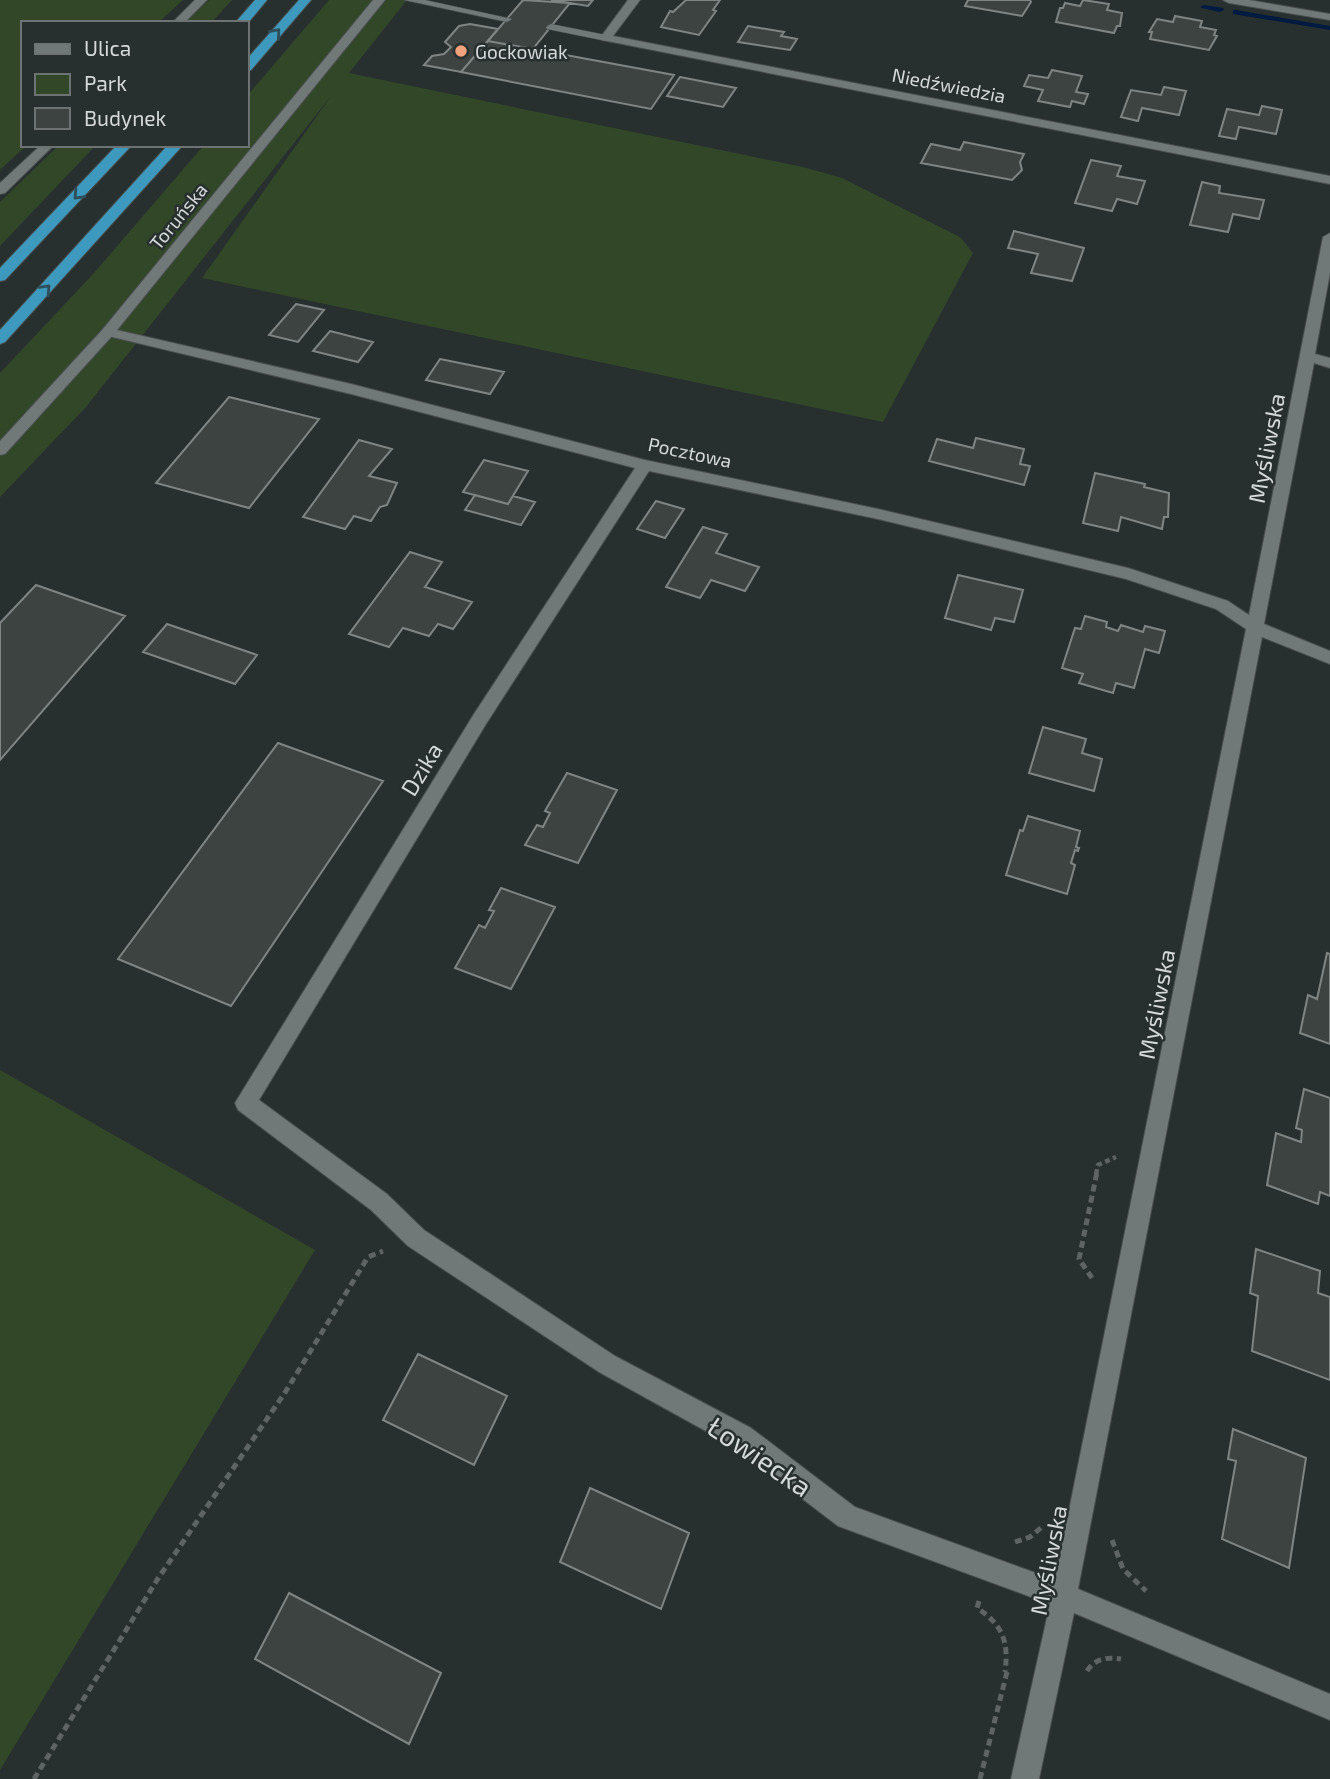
<svg xmlns="http://www.w3.org/2000/svg" width="1330" height="1779" font-family="'Exo 2',sans-serif">
  <style>
    .green { fill: #314728 }
    .lines { fill: none; stroke-linecap: round; stroke-linejoin: round }
    .stream { fill: #011a40; fill-rule: evenodd }
    .building { fill: #3d4341; stroke: #7e8582; stroke-width: 2 }
    .service-casing { stroke: #484d4d; stroke-width: 1 }
    .minor-casing { stroke: #484d4d; stroke-width: 2 }
    .tertiary-casing { stroke: #484d4d; stroke-width: 2 }
    .motorway-casing { stroke: #484d4d; stroke-width: 2 }
    .path-far1 { stroke: #5e6464; stroke-width: 4.5; stroke-dasharray: 5 3.5; stroke-linecap: butt }
    .path { stroke: #5e6464; stroke-width: 5; stroke-dasharray: 7 4.5; stroke-linecap: butt }
    .service { fill: #707878; fill-rule: evenodd }
    .minor { fill: #707878; fill-rule: evenodd }
    .tertiary { fill: #707878; fill-rule: evenodd }
    .motorway { fill: #3d9abe; fill-rule: evenodd }
    .oneway { stroke: #2e4f5a }
    .poi-dot { fill: #f1a17b; stroke: #282f2f; stroke-width: 2.5 }
    .labels { text-anchor: middle; dominant-baseline: central; stroke-width: 5; stroke-linejoin: round; paint-order: stroke }
    .far-poi-label { font-size: 19px; fill: #d5d9d9; stroke: #282f2f; text-anchor: start }
    .far-street-label { font-size: 19px; fill: #d5d9d9; stroke: #282f2f }
    .street-label { font-size: 23px; fill: #d5d9d9; stroke: #282f2f }
    .near-street-label { font-size: 28px; fill: #d5d9d9; stroke: #282f2f }
  </style>
  <rect width="100%" height="100%" fill="#282f2f"/>
  <path class="green" d="M 0,0 L 183,0 L 158,23 L 23,23 L 23,145 L 27,145 L 0,170 Z
    M 209,0 L 232,0 L 211,23 L 185,23 Z
    M 329,0 L 407,0 L 349,73 L 803,167 L 842,178 L 960,237 L 973,253 L 883,422 L 202,278 L 331,96 L 86,407 L 0,497 L 0,373 L 94,273 L 204,145 L 247,145 L 247,96 Z
    M 59,145 L 96,145 L 0,246 L 0,202 Z
    M 0,1070 L 315,1250 L 0,1770 Z"/>
  <g class="lines">
    <path class="stream" d="M 1204,5 L 1223,8 L 1224,10 L 1220,12 L 1202,8 L 1200,7 Z
      M 1236,10 L 1330,26 L 1330,30 L 1233,14 L 1233,10 Z"/>
  </g>
  <path class="building" d="M 523,0 L 570,3 L 533,49 L 488,41 Z
    M 551,0 L 593,0 L 588,6 Z
    M 686,0 L 720,0 L 713,10 L 716,11 L 699,35 L 661,27 L 670,11 L 673,12 Z
    M 968,0 L 1030,0 L 1031,2 L 1022,16 L 965,6 Z
    M 1083,0 L 1109,4 L 1107,10 L 1122,13 L 1120,26 L 1117,26 L 1114,33 L 1056,22 L 1060,8 L 1063,8 L 1065,3 L 1080,6 Z
    M 1175,16 L 1202,21 L 1200,27 L 1216,30 L 1214,35 L 1217,36 L 1209,50 L 1150,39 L 1152,32 L 1149,32 L 1157,19 L 1173,22 Z
    M 470,24 L 498,29 L 461,72 L 424,65 L 432,56 L 444,54 L 451,47 L 445,42 L 459,26 Z
    M 748,26 L 784,32 L 781,36 L 797,39 L 790,50 L 738,42 Z
    M 488,41 L 533,49 L 674,75 L 651,109 L 461,72 Z
    M 1052,70 L 1082,76 L 1076,92 L 1088,94 L 1084,104 L 1072,101 L 1070,107 L 1038,101 L 1043,90 L 1024,86 L 1029,75 L 1048,78 Z
    M 680,77 L 736,88 L 723,107 L 667,96 Z
    M 1164,87 L 1186,91 L 1179,115 L 1142,108 L 1138,121 L 1121,117 L 1131,90 L 1161,95 Z
    M 1262,106 L 1282,110 L 1276,134 L 1239,127 L 1236,139 L 1219,136 L 1227,109 L 1259,115 Z
    M 964,142 L 1024,154 L 1020,162 L 1022,170 L 1012,180 L 921,163 L 931,144 L 960,150 Z
    M 1091,160 L 1121,166 L 1117,176 L 1145,181 L 1137,204 L 1117,199 L 1112,211 L 1075,203 Z
    M 1202,182 L 1220,186 L 1219,193 L 1264,200 L 1259,219 L 1233,214 L 1228,232 L 1190,225 Z
    M 1014,231 L 1084,248 L 1072,281 L 1031,273 L 1038,254 L 1008,248 Z
    M 296,304 L 324,310 L 298,342 L 269,335 Z
    M 330,331 L 373,342 L 358,362 L 313,351 Z
    M 440,359 L 504,372 L 490,394 L 426,380 Z
    M 229,397 L 319,419 L 249,508 L 156,483 Z
    M 976,438 L 1024,449 L 1020,464 L 1030,466 L 1024,485 L 929,461 L 937,439 L 973,448 Z
    M 359,440 L 392,449 L 369,476 L 397,483 L 387,505 L 380,507 L 371,521 L 354,516 L 345,529 L 303,517 Z
    M 484,460 L 528,471 L 508,504 L 463,492 Z
    M 1095,473 L 1145,484 L 1144,487 L 1169,493 L 1168,517 L 1164,517 L 1162,529 L 1121,517 L 1118,531 L 1083,523 Z
    M 475,495 L 508,504 L 513,496 L 535,502 L 521,525 L 465,510 Z
    M 656,501 L 684,509 L 665,538 L 637,529 Z
    M 703,527 L 727,534 L 716,553 L 759,567 L 745,591 L 711,580 L 700,598 L 666,587 Z
    M 410,552 L 442,562 L 425,587 L 472,602 L 453,629 L 438,624 L 429,636 L 403,628 L 389,647 L 349,634 Z
    M 958,575 L 1023,590 L 1014,622 L 995,618 L 991,630 L 945,618 Z
    M 36,585 L 125,616 L 0,760 L 0,623 Z
    M 1085,616 L 1107,622 L 1106,627 L 1118,631 L 1121,625 L 1143,632 L 1145,626 L 1165,631 L 1159,653 L 1145,649 L 1134,688 L 1116,683 L 1113,693 L 1079,683 L 1083,674 L 1062,668 L 1075,628 L 1081,629 Z
    M 167,624 L 257,655 L 235,684 L 143,652 Z
    M 1043,727 L 1086,739 L 1082,753 L 1102,759 L 1094,791 L 1029,773 Z
    M 278,743 L 383,781 L 231,1006 L 118,959 Z
    M 567,773 L 617,790 L 578,863 L 525,845 L 537,825 L 543,827 L 550,813 L 545,811 Z
    M 1028,816 L 1080,831 L 1076,847 L 1079,848 L 1078,851 L 1075,850 L 1071,863 L 1075,865 L 1067,894 L 1006,875 L 1020,830 L 1023,831 Z
    M 501,888 L 555,907 L 511,989 L 455,968 L 479,925 L 485,928 L 494,911 L 489,910 Z
    M 1327,953 L 1330,954 L 1330,1044 L 1300,1033 L 1308,995 L 1317,999 Z
    M 1304,1089 L 1330,1098 L 1330,1196 L 1320,1192 L 1318,1204 L 1267,1185 L 1276,1133 L 1301,1142 L 1302,1130 L 1296,1128 Z
    M 1256,1249 L 1320,1271 L 1318,1293 L 1330,1297 L 1330,1380 L 1252,1351 L 1258,1296 L 1250,1293 Z
    M 418,1354 L 507,1396 L 474,1465 L 383,1420 Z
    M 1233,1429 L 1306,1458 L 1289,1568 L 1222,1539 L 1236,1461 L 1228,1459 Z
    M 590,1488 L 689,1533 L 661,1609 L 560,1562 Z
    M 289,1593 L 441,1673 L 409,1744 L 255,1659 Z"/>
  <g class="lines">
    <g class="service-casing">
      <path id="service" d="M 404,0 L 425,0 L 512,19 L 507,22 Z
        M 551,24 L 606,35 L 611,38 L 606,41 L 547,29 L 546,27 Z"/>
    </g>
    <g class="minor-casing">
      <path id="minor" d="M 195,0 L 207,0 L 184,23 L 172,23 Z
        M 628,0 L 640,0 L 613,36 L 1330,176 L 1330,184 L 602,40 L 600,38 Z
        M 1223,0 L 1249,0 L 1330,14 L 1330,20 L 1229,3 Z
        M 41,145 L 54,145 L 5,193 L 0,194 L 0,183 Z
        M 1330,233 L 1330,273 L 1315,354 L 1330,358 L 1330,368 L 1314,363 L 1264,624 L 1330,651 L 1330,664 L 1262,637 L 1078,1589 L 1330,1694 L 1330,1720 L 1074,1613 L 1039,1779 L 1011,1779 L 1050,1604 L 838,1526 L 733,1446 L 599,1372 L 408,1246 L 371,1210 L 238,1110 L 235,1103 L 474,714 L 635,468 L 351,394 L 108,336 L 101,332 L 108,328 L 351,384 L 645,460 L 878,509 L 1128,568 L 1228,601 L 1249,615 L 1323,237 ZM 649,471 L 878,519 L 1126,579 L 1216,609 L 1246,629 L 1055,1580 L 855,1507 L 751,1428 L 615,1356 L 424,1230 L 387,1194 L 259,1100 L 486,724 Z"/>
    </g>
    <g class="tertiary-casing">
      <path id="tertiary" d="M 373,0 L 385,0 L 113,335 L 5,454 L 0,455 L 0,441 L 103,329 Z"/>
    </g>
    <g class="motorway-casing">
      <path id="motorway" d="M 255,0 L 267,0 L 247,24 L 235,23 Z
        M 299,0 L 311,0 L 251,70 L 247,71 L 247,59 Z
        M 117,145 L 132,145 L 5,280 L 0,281 L 0,268 Z
        M 168,145 L 183,145 L 5,342 L 0,344 L 0,330 Z"/>
    </g>
    <path class="path-far1" d="M 1096,1174 L 1098,1165 L 1116,1157"/>
    <path class="path" d="M 1092,1278 L 1079,1259 L 1097,1172
      M 1112,1540 L 1123,1569 L 1146,1591
      M 1015,1542 L 1030,1537 L 1043,1526
      M 979,1601 L 977,1608 C 1003,1625 1009,1642 1005,1672
      M 1087,1671 C 1095,1658 1107,1657 1121,1659
      M 34,1779 L 157,1580 L 286,1391 L 368,1257 L 383,1251
      M 980,1779 L 1007,1672"/>
    <use href="#service" class="service"/>
    <use href="#minor" class="minor"/>
    <use href="#tertiary" class="tertiary"/>
    <use href="#motorway" class="motorway"/>
  </g>
  <defs><path id="oneway-chevron" d="M-2-3.5L2.5 0L-2 3.5" fill="none" stroke-width="1.6" stroke-linecap="round" stroke-linejoin="round" transform="scale(1.75)"/></defs>
  <g class="oneway">
    <use href="#oneway-chevron" transform="translate(276 33) rotate(-49)"/>
    <use href="#oneway-chevron" transform="translate(78 195) rotate(133)"/>
    <use href="#oneway-chevron" transform="translate(46 289) rotate(-47)"/>
  </g>
  <circle class="poi-dot" cx="461" cy="51" r="7"/>
  <g class="labels">
    <g class="far-poi-label">
      <text x="475" y="51">Gockowiak</text>
    </g>
    <g class="far-street-label">
      <text transform="translate(949 85) rotate(11)">Niedźwiedzia</text>
      <text transform="translate(178 216) rotate(-51)">Toruńska</text>
      <text transform="translate(690 452) rotate(12)">Pocztowa</text>
    </g>
    <g class="street-label">
      <text transform="translate(1266 448) rotate(-79)">Myśliwska</text>
      <text transform="translate(421 769) rotate(-59)">Dzika</text>
      <text transform="translate(1156 1004) rotate(-79)">Myśliwska</text>
      <text transform="translate(1048 1560) rotate(-79)">Myśliwska</text>
    </g>
    <g class="near-street-label">
      <text transform="translate(760 1456) rotate(34)">Łowiecka</text>
    </g>
  </g>
  <rect x="21" y="21" width="228" height="126" fill="#282f2f" stroke="#6d7373" stroke-width="2"/>
  <rect x="35" y="44" width="35" height="10" fill="#707878" stroke="#6d7373" stroke-width="2"/>
  <text x="84" y="56" font-size="21" fill="#d5d9d9">Ulica</text>
  <rect x="35" y="74" width="35" height="21" fill="#314728" stroke="#6d7373" stroke-width="2"/>
  <text x="84" y="91" font-size="21" fill="#d5d9d9">Park</text>
  <rect x="35" y="108" width="35" height="21" fill="#3d4341" stroke="#6d7373" stroke-width="2"/>
  <text x="84" y="126" font-size="21" fill="#d5d9d9">Budynek</text>
</svg>
